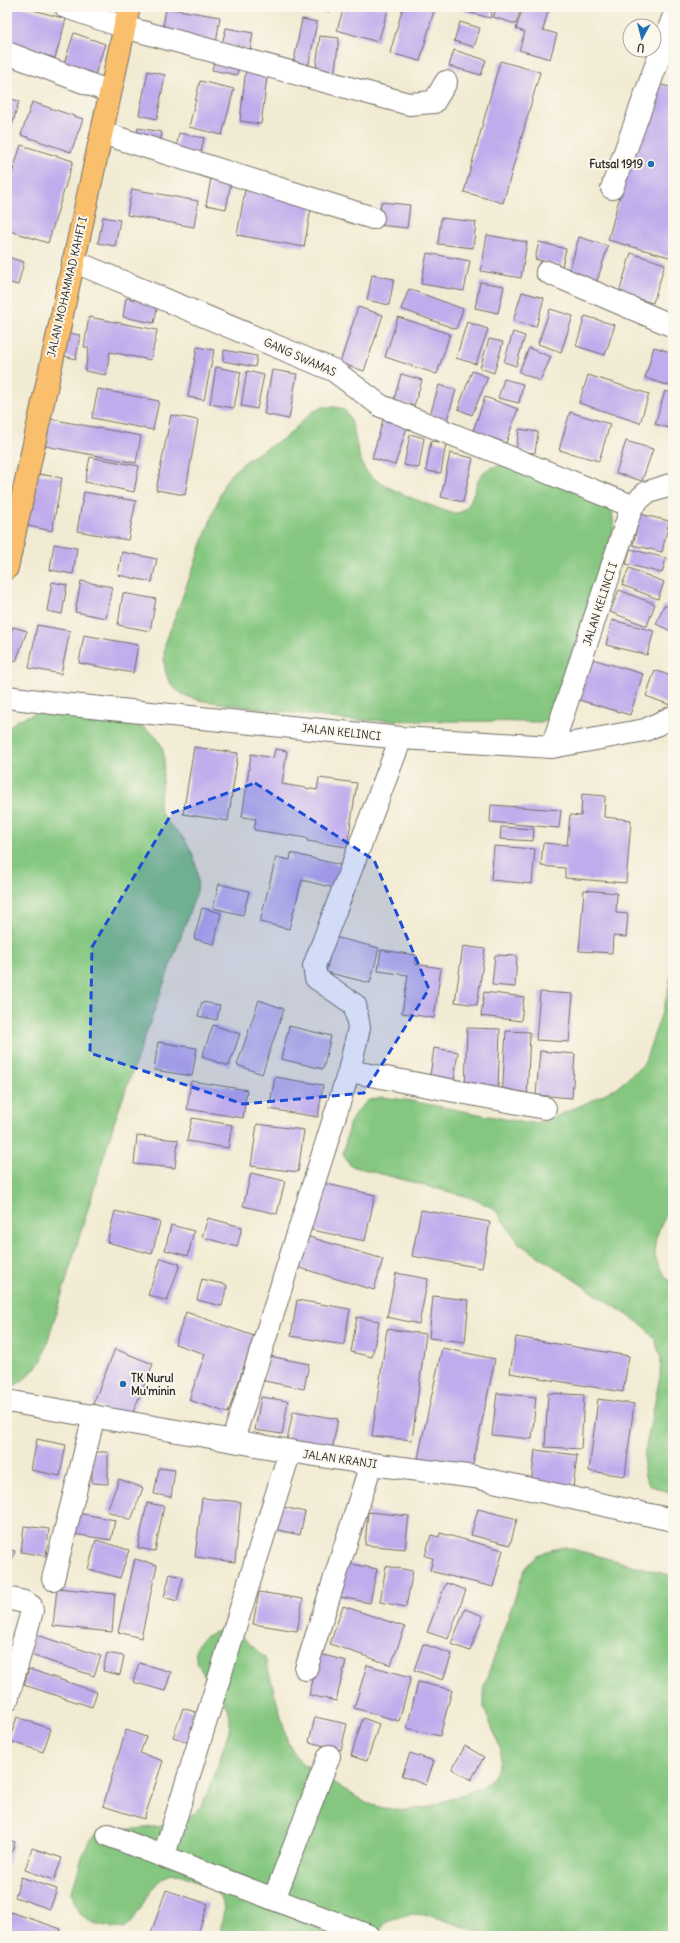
<svg xmlns="http://www.w3.org/2000/svg" width="680" height="1943" font-family="Delius,sans-serif">
  <style>
    .green { fill: #85c780; stroke: #587956 }
    .building { fill: #c0abec }
    .lines { fill: none; stroke-linecap: round; stroke-linejoin: round }
    .minor-casing { stroke: #716e66; stroke-width: 24 }
    .major-casing { stroke: #716e66; stroke-width: 24 }
    .minor { stroke: #fff; stroke-width: 22 }
    .major { stroke: #f9bf6d; stroke-width: 22 }
    .marked { fill: #1d4ed8; fill-opacity: 0.2; stroke: #1d4ed8; stroke-width: 3; stroke-dasharray: 8 5; stroke-linejoin: round }
    .poi-dot { fill: #1f6fb2; stroke: #fbf7ec; stroke-width: 1.5 }
    .labels { text-anchor: middle; dominant-baseline: central; stroke-width: 4; stroke-linejoin: round; paint-order: stroke }
    .poi-label { font-size: 11px; font-weight: bold; fill: #2b2b2b; stroke: #fbf7ec; text-anchor: end }
    .street-label { font-size: 11px; fill: #2b2b2b; stroke: #fbf7ec }
  </style>
  <rect width="100%" height="100%" fill="#fbf7ec"/>
  <filter id="ink" filterUnits="userSpaceOnUse"><feTurbulence type="fractalNoise" baseFrequency=".025" numOctaves="2"/><feDisplacementMap in="SourceGraphic" scale="8" xChannelSelector="R" yChannelSelector="G"/><feConvolveMatrix kernelMatrix="1 2 1 2 8 2 1 2 1" color-interpolation-filters="sRGB"/></filter>
  <filter id="wash" filterUnits="userSpaceOnUse"><feTurbulence type="fractalNoise" baseFrequency=".012" numOctaves="4" result="noise"/><feDisplacementMap in="SourceGraphic" scale="16" xChannelSelector="R" yChannelSelector="G"/><feGaussianBlur stdDeviation="0.9" result="paint"/><feColorMatrix in="noise" values="0 0 0 0 0 0 0 0 0 0 0 0 0 0 0 0 0 1.4 0 .05"/><feComposite in="paint" operator="in"/></filter>
  <g filter="url(#wash)">
    <rect width="100%" height="100%" fill="#f2ebd3"/>
    <path class="green" d="M 323,407 C 330,407 338,406 344,410 C 355,418 356,455 364,468 C 373,486 428,504 448,512 C 475,520 471,482 485,471 C 490,467 497,466 503,465 L 605,502 L 612,511 L 614,528 L 550,718 L 541,722 L 346,720 L 204,701 C 197,699 189,698 183,694 C 163,684 163,663 165,644 L 224,484 L 231,474 L 251,457 L 285,438 L 311,413 Z
      M 36,713 L 59,713 L 136,725 C 171,738 165,759 161,790 C 161,796 158,803 160,809 C 162,818 170,824 176,830 C 193,847 200,868 197,891 L 114,1123 L 42,1360 C 32,1372 23,1384 7,1388 L 7,729 L 17,720 Z
      M 673,967 L 673,1207 C 659,1223 647,1250 661,1270 C 664,1275 669,1280 673,1285 L 673,1493 C 646,1486 643,1484 644,1456 L 660,1376 L 661,1358 L 655,1340 L 644,1326 L 520,1244 L 496,1211 L 491,1207 L 469,1197 L 351,1166 L 343,1155 L 349,1125 L 356,1112 L 367,1101 L 381,1097 L 406,1100 L 525,1123 L 544,1122 L 593,1100 L 619,1086 L 644,1064 L 665,1003 Z
      M 565,1547 L 673,1576 L 673,1936 L 492,1936 L 428,1915 L 409,1914 L 387,1921 L 376,1936 L 221,1936 C 219,1925 226,1913 223,1903 C 220,1891 211,1889 201,1884 C 193,1880 185,1875 176,1874 C 150,1873 140,1921 125,1927 C 118,1930 113,1928 107,1926 C 101,1925 95,1924 89,1921 C 79,1914 73,1904 72,1891 C 76,1879 83,1850 89,1842 C 101,1826 117,1830 134,1829 C 153,1827 180,1826 195,1813 C 209,1801 222,1750 229,1731 C 230,1724 231,1717 228,1710 C 214,1682 164,1644 225,1629 L 241,1636 L 265,1658 L 288,1743 L 294,1754 L 304,1764 L 366,1803 L 383,1808 L 405,1810 L 426,1808 L 482,1787 L 492,1778 L 499,1764 L 501,1750 L 484,1708 L 484,1686 L 524,1571 C 537,1553 543,1551 565,1547 Z"/>
    <g id="blocks">
      <path class="building" d="M 7,7 L 22,7 L 66,19 L 55,58 L 7,44 Z
        M 315,7 L 330,7 L 329,12 Z
        M 344,7 L 389,7 L 378,42 L 337,30 Z
        M 403,7 L 435,7 L 420,61 L 390,53 Z
        M 464,7 L 493,7 L 490,18 L 463,11 Z
        M 497,7 L 521,7 L 516,24 L 493,17 Z
        M 523,7 L 549,7 L 543,30 L 557,34 L 550,59 L 519,50 L 525,32 L 516,29 Z
        M 166,8 L 220,17 L 216,44 L 162,34 Z
        M 302,19 L 317,22 L 307,73 L 292,71 Z
        M 460,22 L 480,28 L 474,47 L 454,41 Z
        M 226,28 L 253,33 L 250,49 L 222,44 Z
        M 74,33 L 105,44 L 95,75 L 64,64 Z
        M 320,36 L 339,38 L 334,77 L 315,75 Z
        M 454,50 L 486,60 L 481,75 L 449,66 Z
        M 216,54 L 240,59 L 237,75 L 212,70 Z
        M 500,61 L 540,72 L 503,203 L 464,192 Z
        M 246,67 L 268,70 L 261,124 L 240,121 Z
        M 148,71 L 165,75 L 157,119 L 139,115 Z
        M 200,81 L 234,89 L 222,135 L 189,127 Z
        M 651,82 L 673,88 L 673,258 L 608,240 Z
        M 7,98 L 19,101 L 7,143 Z
        M 32,102 L 83,119 L 71,152 L 21,135 Z
        M 138,128 L 162,132 L 159,147 L 135,142 Z
        M 179,133 L 204,138 L 199,161 L 175,155 Z
        M 21,145 L 73,161 L 48,243 L 7,230 L 7,189 Z
        M 212,173 L 232,177 L 226,209 L 206,205 Z
        M 132,189 L 198,201 L 194,227 L 127,215 Z
        M 245,190 L 312,203 L 304,247 L 237,235 Z
        M 381,202 L 410,205 L 407,228 L 378,225 Z
        M 103,217 L 120,220 L 115,246 L 98,243 Z
        M 441,218 L 476,222 L 473,248 L 438,244 Z
        M 487,235 L 527,242 L 521,278 L 481,271 Z
        M 579,237 L 608,246 L 597,281 L 569,272 Z
        M 539,242 L 566,249 L 562,266 L 535,259 Z
        M 427,253 L 470,261 L 464,291 L 421,284 Z
        M 631,253 L 665,264 L 653,303 L 619,293 Z
        M 7,257 L 24,262 L 18,285 L 7,282 Z
        M 372,275 L 394,279 L 389,305 L 367,300 Z
        M 480,282 L 504,286 L 498,313 L 475,308 Z
        M 409,289 L 463,309 L 456,329 L 401,309 Z
        M 522,292 L 544,298 L 536,327 L 513,321 Z
        M 126,298 L 158,304 L 154,323 L 123,317 Z
        M 358,307 L 383,315 L 364,371 L 340,363 Z
        M 550,309 L 573,316 L 561,352 L 538,344 Z
        M 585,316 L 615,325 L 605,355 L 576,346 Z
        M 89,317 L 157,330 L 151,360 L 110,352 L 106,375 L 85,371 L 89,348 L 84,347 Z
        M 398,317 L 450,334 L 437,374 L 385,357 Z
        M 467,322 L 488,329 L 476,364 L 456,358 Z
        M 513,332 L 525,336 L 516,366 L 504,362 Z
        M 69,333 L 80,335 L 76,359 L 64,356 Z
        M 489,339 L 503,342 L 494,373 L 480,368 Z
        M 197,347 L 214,350 L 204,400 L 188,397 Z
        M 654,347 L 673,353 L 673,387 L 645,378 Z
        M 529,348 L 551,357 L 540,381 L 519,372 Z
        M 224,350 L 257,356 L 255,367 L 223,361 Z
        M 216,367 L 241,372 L 234,408 L 210,404 Z
        M 272,370 L 297,374 L 289,419 L 264,414 Z
        M 247,371 L 264,375 L 257,409 L 241,406 Z
        M 472,371 L 488,377 L 472,415 L 458,409 Z
        M 401,374 L 422,380 L 414,406 L 394,400 Z
        M 588,375 L 649,394 L 640,423 L 579,403 Z
        M 504,379 L 523,384 L 519,403 L 498,398 Z
        M 439,385 L 456,390 L 447,420 L 430,415 Z
        M 98,389 L 159,401 L 153,430 L 92,418 Z
        M 665,391 L 673,393 L 673,429 L 655,424 Z
        M 485,397 L 518,409 L 506,443 L 473,431 Z
        M 570,412 L 610,424 L 599,461 L 559,450 Z
        M 171,415 L 198,420 L 185,495 L 156,490 Z
        M 50,419 L 141,436 L 136,463 L 45,446 Z
        M 383,420 L 407,427 L 395,465 L 372,458 Z
        M 519,429 L 538,432 L 535,453 L 516,451 Z
        M 410,434 L 424,438 L 419,468 L 404,465 Z
        M 431,441 L 446,443 L 441,473 L 426,471 Z
        M 626,441 L 653,449 L 642,481 L 616,473 Z
        M 450,453 L 473,458 L 463,502 L 441,497 Z
        M 90,457 L 139,466 L 134,492 L 85,482 Z
        M 33,473 L 62,478 L 52,531 L 23,525 Z
        M 84,492 L 136,501 L 128,540 L 77,531 Z
        M 640,514 L 669,521 L 662,552 L 633,545 Z
        M 54,544 L 77,548 L 73,574 L 50,570 Z
        M 630,549 L 666,558 L 662,573 L 626,564 Z
        M 122,552 L 157,559 L 152,582 L 118,575 Z
        M 629,568 L 664,582 L 658,599 L 622,585 Z
        M 81,581 L 112,587 L 106,618 L 75,612 Z
        M 52,582 L 67,585 L 62,614 L 47,611 Z
        M 672,588 L 673,588 L 673,604 L 669,603 Z
        M 619,590 L 655,604 L 647,626 L 610,612 Z
        M 123,593 L 156,599 L 150,631 L 118,625 Z
        M 664,605 L 673,609 L 673,632 L 656,624 Z
        M 612,620 L 654,631 L 647,655 L 606,645 Z
        M 37,625 L 70,631 L 61,674 L 29,668 Z
        M 13,627 L 27,631 L 16,661 L 7,658 L 7,643 Z
        M 84,635 L 138,645 L 133,673 L 79,663 Z
        M 589,658 L 643,674 L 630,715 L 576,699 Z
        M 655,670 L 673,677 L 673,699 L 670,705 L 646,696 Z
        M 194,747 L 238,753 L 228,821 L 183,814 Z
        M 275,749 L 287,751 L 282,784 L 317,790 L 319,778 L 357,783 L 347,847 L 307,841 L 307,838 L 254,830 L 256,819 L 242,817 L 251,754 L 273,758 Z
        M 582,794 L 605,796 L 604,817 L 631,820 L 626,883 L 565,878 L 565,868 L 541,866 L 543,843 L 567,845 L 570,815 L 581,816 Z
        M 491,805 L 561,810 L 559,828 L 490,822 Z
        M 501,827 L 534,829 L 533,841 L 500,839 Z
        M 494,846 L 535,849 L 532,884 L 491,880 Z
        M 291,853 L 340,865 L 334,888 L 302,880 L 289,929 L 260,922 L 276,857 L 290,860 Z
        M 219,884 L 249,891 L 243,915 L 213,908 Z
        M 584,890 L 617,893 L 616,913 L 628,914 L 626,937 L 613,936 L 612,953 L 579,951 Z
        M 202,908 L 221,913 L 214,944 L 194,939 Z
        M 334,937 L 379,948 L 370,983 L 326,972 Z
        M 463,946 L 485,949 L 477,1005 L 455,1002 Z
        M 381,950 L 416,955 L 415,964 L 441,968 L 434,1018 L 402,1013 L 408,975 L 378,971 Z
        M 495,955 L 517,956 L 515,987 L 492,985 Z
        M 484,992 L 524,997 L 521,1021 L 481,1016 Z
        M 540,992 L 573,994 L 569,1042 L 536,1040 Z
        M 259,1000 L 284,1009 L 262,1074 L 237,1065 Z
        M 202,1002 L 220,1005 L 217,1020 L 198,1016 Z
        M 213,1025 L 240,1034 L 229,1066 L 202,1057 Z
        M 289,1026 L 331,1036 L 323,1069 L 281,1059 Z
        M 467,1028 L 500,1029 L 498,1091 L 465,1090 Z
        M 506,1031 L 530,1032 L 527,1099 L 502,1098 Z
        M 158,1042 L 197,1048 L 192,1076 L 154,1070 Z
        M 434,1048 L 458,1052 L 453,1087 L 429,1083 Z
        M 540,1051 L 575,1054 L 572,1098 L 536,1095 Z
        M 275,1077 L 323,1085 L 318,1117 L 269,1109 Z
        M 191,1081 L 247,1090 L 243,1118 L 187,1109 Z
        M 192,1118 L 232,1125 L 228,1148 L 187,1141 Z
        M 257,1124 L 304,1130 L 298,1172 L 251,1166 Z
        M 137,1136 L 178,1140 L 175,1168 L 134,1164 Z
        M 251,1173 L 285,1181 L 277,1214 L 243,1206 Z
        M 318,1182 L 375,1195 L 365,1241 L 307,1229 Z
        M 421,1210 L 490,1222 L 482,1268 L 412,1256 Z
        M 115,1211 L 160,1222 L 152,1254 L 107,1242 Z
        M 208,1218 L 242,1227 L 237,1247 L 202,1237 Z
        M 171,1225 L 194,1231 L 188,1256 L 165,1250 Z
        M 306,1236 L 383,1259 L 374,1290 L 297,1267 Z
        M 161,1258 L 180,1264 L 167,1301 L 148,1295 Z
        M 396,1273 L 428,1279 L 419,1324 L 387,1317 Z
        M 202,1279 L 227,1285 L 222,1306 L 197,1300 Z
        M 433,1296 L 469,1300 L 465,1342 L 429,1338 Z
        M 297,1300 L 350,1309 L 344,1345 L 291,1336 Z
        M 186,1312 L 254,1336 L 228,1413 L 189,1400 L 205,1354 L 175,1344 Z
        M 357,1317 L 379,1321 L 372,1357 L 351,1352 Z
        M 387,1329 L 426,1334 L 412,1440 L 372,1436 Z
        M 516,1337 L 629,1356 L 623,1392 L 510,1373 Z
        M 442,1348 L 495,1359 L 472,1469 L 418,1458 Z
        M 115,1349 L 153,1364 L 130,1419 L 93,1404 Z
        M 269,1356 L 309,1364 L 304,1389 L 264,1381 Z
        M 497,1393 L 536,1397 L 532,1439 L 492,1435 Z
        M 548,1393 L 584,1395 L 581,1449 L 545,1447 Z
        M 261,1397 L 288,1401 L 282,1434 L 255,1430 Z
        M 598,1399 L 634,1404 L 625,1476 L 589,1471 Z
        M 293,1411 L 338,1419 L 331,1455 L 286,1446 Z
        M 37,1439 L 66,1445 L 60,1476 L 31,1470 Z
        M 535,1450 L 577,1455 L 573,1489 L 531,1484 Z
        M 92,1452 L 108,1452 L 108,1484 L 92,1483 Z
        M 159,1468 L 175,1470 L 171,1497 L 154,1494 Z
        M 119,1479 L 143,1488 L 131,1520 L 107,1511 Z
        M 202,1498 L 241,1502 L 235,1562 L 195,1557 Z
        M 147,1503 L 164,1506 L 155,1551 L 138,1548 Z
        M 279,1506 L 305,1512 L 300,1535 L 274,1529 Z
        M 478,1509 L 517,1519 L 510,1545 L 471,1535 Z
        M 368,1512 L 409,1516 L 405,1549 L 365,1545 Z
        M 77,1513 L 115,1520 L 111,1540 L 73,1534 Z
        M 24,1526 L 49,1529 L 46,1556 L 21,1552 Z
        M 440,1533 L 503,1550 L 493,1587 L 430,1571 L 433,1558 L 425,1556 L 431,1535 L 439,1537 Z
        M 96,1540 L 129,1550 L 120,1578 L 88,1569 Z
        M 7,1549 L 15,1551 L 7,1574 Z
        M 135,1559 L 157,1565 L 141,1638 L 118,1632 Z
        M 347,1563 L 377,1569 L 370,1603 L 340,1597 Z
        M 386,1566 L 413,1571 L 406,1607 L 380,1602 Z
        M 170,1574 L 183,1577 L 177,1601 L 164,1597 Z
        M 446,1583 L 466,1590 L 448,1639 L 427,1632 Z
        M 57,1588 L 115,1594 L 112,1632 L 53,1626 Z
        M 259,1592 L 303,1599 L 297,1631 L 253,1624 Z
        M 343,1606 L 405,1627 L 391,1665 L 330,1644 Z
        M 465,1609 L 483,1616 L 470,1651 L 451,1644 Z
        M 34,1634 L 101,1656 L 94,1676 L 28,1654 Z
        M 423,1644 L 452,1654 L 443,1680 L 414,1670 Z
        M 107,1653 L 124,1656 L 120,1675 L 103,1671 Z
        M 320,1654 L 346,1661 L 336,1701 L 309,1695 Z
        M 139,1663 L 171,1672 L 165,1691 L 133,1682 Z
        M 367,1665 L 411,1677 L 399,1721 L 354,1708 Z
        M 29,1669 L 97,1692 L 92,1707 L 24,1685 Z
        M 418,1682 L 452,1690 L 440,1736 L 407,1728 Z
        M 183,1708 L 198,1713 L 188,1742 L 173,1737 Z
        M 17,1717 L 51,1729 L 43,1752 L 9,1741 Z
        M 315,1717 L 347,1724 L 341,1750 L 309,1742 Z
        M 363,1718 L 379,1724 L 367,1761 L 351,1756 Z
        M 126,1730 L 146,1737 L 140,1753 L 163,1761 L 144,1819 L 103,1806 Z
        M 465,1746 L 484,1757 L 471,1780 L 452,1769 Z
        M 410,1753 L 434,1761 L 426,1785 L 402,1776 Z
        M 7,1839 L 15,1842 L 7,1866 Z
        M 32,1848 L 62,1858 L 54,1880 L 25,1870 Z
        M 21,1877 L 57,1889 L 50,1909 L 15,1897 Z
        M 166,1890 L 208,1904 L 197,1936 L 150,1936 Z
        M 11,1912 L 61,1929 L 59,1936 L 7,1936 L 7,1913 L 10,1914 Z"/>
    </g>
  </g>
  <g filter="url(#ink)">
    <use href="#blocks" fill-opacity="0" stroke="#716e66" stroke-width="1"/>
    <g class="lines">
      <g class="minor-casing">
        <path id="minor" d="M 66,7 L 124,27 L 409,104 L 434,102 L 446,82
          M 7,53 L 110,92
          M 102,133 L 373,218
          M 612,188 L 673,18
          M 73,261 L 333,370 L 381,406 L 632,506
          M 547,272 L 673,326
          M 7,697 L 61,704 L 401,738 L 552,747 L 645,730 L 673,717
          M 552,747 L 632,506 L 646,493 L 673,484
          M 349,1071 L 545,1108
          M 7,1401 L 290,1451 L 371,1464 L 475,1477 L 673,1520
          M 233,1440 L 349,1071 L 359,1028 L 355,1005 L 316,978 L 314,966 L 401,738
          M 53,1579 L 94,1416
          M 7,1598 L 24,1602 L 31,1606 L 32,1611 L 7,1700
          M 306,1669 L 371,1464
          M 108,1835 L 369,1936
          M 164,1855 L 290,1451
          M 274,1899 L 329,1756"/>
      </g>
      <g class="major-casing">
        <path id="major" d="M 7,568 L 129,7"/>
      </g>
      <use href="#minor" class="minor"/>
      <use href="#major" class="major"/>
    </g>
  </g>
  <path class="marked" d="M 255,783 L 374,860 L 429,989 L 364,1093 L 243,1104 L 90,1053 L 92,947 L 172,813 Z"/>
  <g class="poi-dot">
    <circle cx="651" cy="164" r="4"/>
    <circle cx="123" cy="1384" r="4"/>
  </g>
  <g class="labels">
    <g class="poi-label">
      <text x="643" y="164">Futsal 1919</text>
      <text x="131" y="1378" text-anchor="start">TK Nurul<tspan x="131" dy="13">Mu'minin</tspan></text>
    </g>
    <g class="street-label">
      <text transform="translate(67 287) rotate(-77)">JALAN MOHAMMAD KAHFI I</text>
      <text transform="translate(300 357) rotate(24)">GANG SWAMAS</text>
      <text transform="translate(600 604) rotate(-72)">JALAN KELINCI I</text>
      <text transform="translate(341 732) rotate(6)">JALAN KELINCI</text>
      <text transform="translate(340 1459) rotate(8)">JALAN KRANJI</text>
    </g>
  </g>
  <rect width="680" height="1943" fill="none" stroke="#fbf7ec" stroke-width="24"/>
  <g transform="translate(642 38) rotate(187)"><circle r="19" fill="#fbf7ec" stroke="#a8a59f"/>
  <path d="M0-3L7 15L0 10L-7 15Z" fill="#1f6fb2"/>
  <text y="-6" font-size="11" font-weight="bold" text-anchor="middle" fill="#2b2b2b">U</text>
  </g>
</svg>
